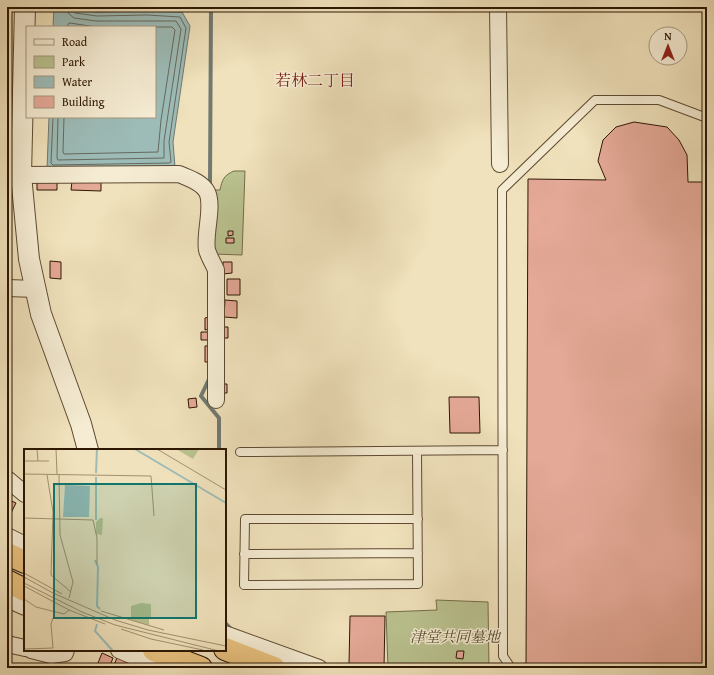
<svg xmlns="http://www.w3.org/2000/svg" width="714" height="675" font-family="'Gentium Book Plus','Noto Serif JP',serif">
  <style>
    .green { fill: #bac390; stroke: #746d4a }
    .water { fill: #9dbcb8; stroke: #707a70 }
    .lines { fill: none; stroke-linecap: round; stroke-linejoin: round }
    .shore { stroke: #656a5e; stroke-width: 1 }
    .stream { stroke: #707a70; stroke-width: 4 }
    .building { fill: #e5a997; stroke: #2d1703 }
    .service-casing { stroke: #5e4a31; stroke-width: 10 }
    .minor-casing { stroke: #5e4a31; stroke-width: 18 }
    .tertiary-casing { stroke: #5e4a31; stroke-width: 22 }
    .motorway-casing { stroke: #2d1703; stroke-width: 24 }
    .service { stroke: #f5ecd3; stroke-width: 8 }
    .minor { stroke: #f5ecd3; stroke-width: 16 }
    .tertiary { stroke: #f5ecd3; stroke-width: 20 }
    .motorway { stroke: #e8c17e; stroke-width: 22 }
    .labels { text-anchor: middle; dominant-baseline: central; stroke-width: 3; stroke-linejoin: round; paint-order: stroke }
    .park-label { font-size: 15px; font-style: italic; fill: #574b2d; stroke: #f5ecd3 }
    .neighbourhood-label { font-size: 16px; fill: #7a1f14; stroke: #f5ecd3 }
    .inset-river { fill: none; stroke: #9dbcb8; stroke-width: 2 }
    .inset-road { fill: none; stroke: #a29172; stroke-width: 1 }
    .view { fill: #0f766e; fill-opacity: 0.15; stroke: #0f766e; stroke-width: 2 }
    .inset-edge { fill: none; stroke: #2d1703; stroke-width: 2 }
  </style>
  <rect width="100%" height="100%" fill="#f0e2bc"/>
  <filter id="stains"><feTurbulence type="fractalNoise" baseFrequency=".005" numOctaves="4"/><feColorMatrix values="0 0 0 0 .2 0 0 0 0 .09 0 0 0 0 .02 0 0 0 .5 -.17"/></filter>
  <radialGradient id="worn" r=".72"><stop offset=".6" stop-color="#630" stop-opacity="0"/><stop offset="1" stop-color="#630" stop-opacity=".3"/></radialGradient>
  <path class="green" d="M 234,171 L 245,171 L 242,255 L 213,254 L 213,190 L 220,190 C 222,180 224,175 234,171 Z
    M 436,600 L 488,602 L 489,668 L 388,668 L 386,612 L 437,610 Z"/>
  <path class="water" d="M 54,7 L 97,12 L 147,11 L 182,12 L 190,26 L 173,142 L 175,167 L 47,169 L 49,117 L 155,117 L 155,27 L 53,27 Z"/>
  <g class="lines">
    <path class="shore" d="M 53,117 L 51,163 L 53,165 L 169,163 L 171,162 L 169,142 L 186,28 L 180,17 L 147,15 L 97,16 L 75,13 L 73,10 L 72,7
      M 58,117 L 57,158 L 58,160 L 164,158 L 164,141 L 181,29 L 176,21 L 96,21 L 74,18 L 69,14 L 67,7
      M 64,117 L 63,152 L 64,154 L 158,152 L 161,120 L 175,30 L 172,27 L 96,27 L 70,23 L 68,24 L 68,27"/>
    <path class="stream" d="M 210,182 L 211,7
      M 210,377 L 201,396 L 219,418 L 219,450
      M 225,623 L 230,628"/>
  </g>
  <path class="building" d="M 7,7 L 9,7 L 9,23 L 7,23 Z
    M 634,122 L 667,127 L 679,140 L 687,155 L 688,182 L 707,182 L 707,668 L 526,668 L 528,179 L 606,180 L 598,161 L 603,140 L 616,127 Z
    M 37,180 L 57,180 L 57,190 L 37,190 Z
    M 72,181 L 101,182 L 101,191 L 71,190 Z
    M 7,185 L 8,185 L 9,204 L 7,204 Z
    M 228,231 L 233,231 L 233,235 L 228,236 Z
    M 226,238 L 234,238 L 234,243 L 226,243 Z
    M 50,261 L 61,262 L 61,279 L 50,278 Z
    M 223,262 L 232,262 L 232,273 L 223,274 Z
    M 227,279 L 240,279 L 240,295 L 227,295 Z
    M 225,300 L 237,301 L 237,318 L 224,317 Z
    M 209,317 L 209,329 L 205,330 L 205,318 Z
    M 220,327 L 228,327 L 228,338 L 221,338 Z
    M 201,332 L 208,332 L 208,340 L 201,340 Z
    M 205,346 L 209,346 L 210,362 L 205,362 Z
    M 218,384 L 227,384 L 227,393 L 219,393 Z
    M 449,397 L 479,397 L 480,433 L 450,433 Z
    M 196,398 L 197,407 L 189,408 L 188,399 Z
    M 7,499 L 16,503 L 7,521 Z
    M 350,616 L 385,616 L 384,668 L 357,668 L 349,665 Z
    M 457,651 L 464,651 L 463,659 L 456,658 Z
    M 102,653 L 113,658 L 109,668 L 96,668 Z
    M 118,655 L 144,668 L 113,668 Z"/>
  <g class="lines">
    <g class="service-casing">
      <path id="service" d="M 417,451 L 418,584 L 244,585 L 245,519 L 418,519
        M 240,452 L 503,450
        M 244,554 L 418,553
        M 511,668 L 503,656 L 502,190 L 595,100 L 659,100 L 707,118"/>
    </g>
    <g class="minor-casing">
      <path id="minor" d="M 498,7 L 500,164
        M 7,174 L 21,175 L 179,174 C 188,178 202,182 207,192 C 214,206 204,234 207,250 C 209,257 213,263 216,270 L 216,400
        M 7,288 L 36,289
        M 7,479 L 25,494
        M 7,536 L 25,545
        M 7,599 L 25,607
        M 225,634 L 319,668
        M 7,644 L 25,648
        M 31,650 L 51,655 L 65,653 L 66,650
        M 119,650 L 162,668"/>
    </g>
    <g class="tertiary-casing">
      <path id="tertiary" d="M 25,7 L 21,175 L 29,259 L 41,314 L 81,424 L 88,450"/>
    </g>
    <g class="motorway-casing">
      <path id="motorway" d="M 7,554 L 25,562
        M 7,581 L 25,590
        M 225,649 L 274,668
        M 154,650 L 201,668"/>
    </g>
    <use href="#service" class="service"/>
    <use href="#minor" class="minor"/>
    <use href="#tertiary" class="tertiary"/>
    <use href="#motorway" class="motorway"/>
  </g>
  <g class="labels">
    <g class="park-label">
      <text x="455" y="636">津堂共同墓地</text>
    </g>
    <g class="neighbourhood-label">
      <text x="315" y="80">若林二丁目</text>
    </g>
  </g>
  <g transform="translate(24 449)">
    <rect width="202" height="202" fill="#f0e2bc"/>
    <path d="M 152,0 L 175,0 L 169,10 ZM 76,69 L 79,69 L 78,86 L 72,85 L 72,73 ZM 117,154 L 127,155 L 127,170 L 125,170 L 125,176 L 107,171 L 107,157 Z" fill="#bac390"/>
    <path d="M 41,36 L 66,37 L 65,68 L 39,68 Z" fill="#9dbcb8"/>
    <path class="inset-river" d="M 111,0 L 202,54M 72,24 L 73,0M 72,71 L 72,28M 71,111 L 74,118 L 73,157 L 76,160M 73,175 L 71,182 L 89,202"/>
    <path class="inset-road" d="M 13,0 L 14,12M 32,0 L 33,25M 133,0 L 202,41M 0,12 L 25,12M 0,25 L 127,27 L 130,67M 35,25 L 36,86 L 49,133 L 45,149M 23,26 L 29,63 L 27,126 L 47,143M 202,41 L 202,100M 0,69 L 69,71 L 73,89 L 73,115M 0,124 L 38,145M 0,128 L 29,144 L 91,171 L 124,181 L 202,197M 0,134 L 58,163 L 91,176 L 195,202M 0,137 L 45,161 L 81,175M 0,150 L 12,158 L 40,165 L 45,161M 77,162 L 140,181M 97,180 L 127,190 L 179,201M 0,200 L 29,199 L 27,175 L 31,163"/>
    <path class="view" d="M 30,35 L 172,35 L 172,169 L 30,169 Z"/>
    <rect width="202" height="202" class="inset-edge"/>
  </g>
  <rect width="714" height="675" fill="none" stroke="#f0e2bc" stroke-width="24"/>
  <rect x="8" y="8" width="698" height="659" fill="none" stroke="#2d1703" stroke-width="2"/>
  <rect x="12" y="12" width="690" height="651" fill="none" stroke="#2d1703"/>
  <rect x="26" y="26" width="130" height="92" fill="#f5ecd3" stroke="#a59780"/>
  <rect x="34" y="39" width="20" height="6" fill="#f5ecd3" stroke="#a59780"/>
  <text x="62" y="46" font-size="12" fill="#2d1703">Road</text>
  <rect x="34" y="56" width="20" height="12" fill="#bac390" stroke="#a59780"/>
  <text x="62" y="66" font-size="12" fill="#2d1703">Park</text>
  <rect x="34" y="76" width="20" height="12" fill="#9dbcb8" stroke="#a59780"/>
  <text x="62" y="86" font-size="12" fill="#2d1703">Water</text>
  <rect x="34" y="96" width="20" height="12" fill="#e5a997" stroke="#a59780"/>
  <text x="62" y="106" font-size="12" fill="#2d1703">Building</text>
  <g transform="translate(668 46)"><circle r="19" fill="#f5ecd3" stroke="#a59780"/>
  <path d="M0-3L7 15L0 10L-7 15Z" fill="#8f2418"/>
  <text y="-6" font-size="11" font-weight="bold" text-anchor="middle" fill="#2d1703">N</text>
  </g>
  <rect width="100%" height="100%" filter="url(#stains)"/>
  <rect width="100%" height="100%" fill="url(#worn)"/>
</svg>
